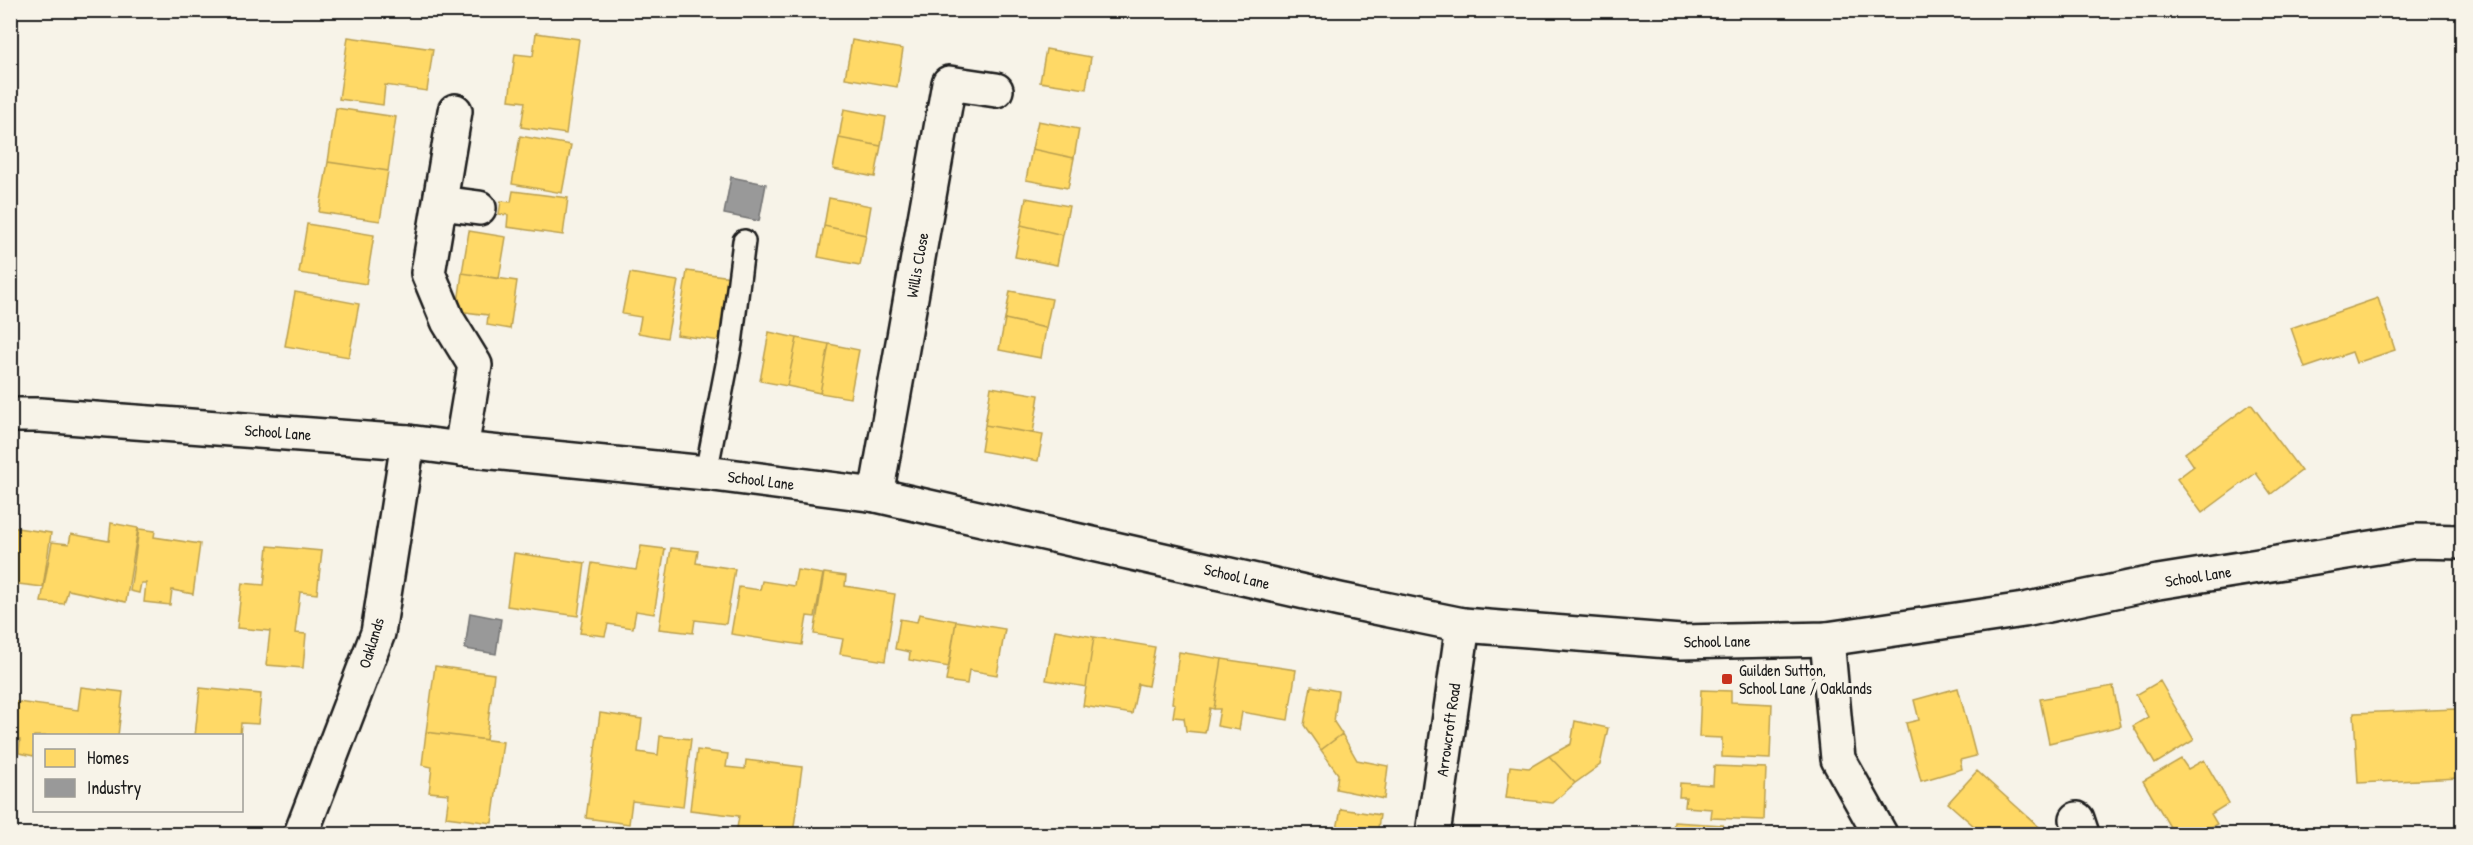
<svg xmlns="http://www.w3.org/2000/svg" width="2473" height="845" font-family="'Patrick Hand',sans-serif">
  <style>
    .homes { fill: #ffd966; stroke: #bba050; stroke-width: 1.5 }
    .industry { fill: #999; stroke: #747474; stroke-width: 1.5 }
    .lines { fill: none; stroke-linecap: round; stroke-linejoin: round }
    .lane-casing { stroke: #1c1c1c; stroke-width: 26 }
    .street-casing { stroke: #1c1c1c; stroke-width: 38 }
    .secondary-casing { stroke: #1c1c1c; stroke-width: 38 }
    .lane { stroke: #f7f3e8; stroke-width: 21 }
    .street { stroke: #f7f3e8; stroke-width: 33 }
    .secondary { stroke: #f7f3e8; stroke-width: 33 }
    .poi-dot { fill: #c8321e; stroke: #f7f3e8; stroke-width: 2 }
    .labels { text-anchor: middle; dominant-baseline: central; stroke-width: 6; stroke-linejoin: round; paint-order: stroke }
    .street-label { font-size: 16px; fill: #1c1c1c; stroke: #f7f3e8 }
    .poi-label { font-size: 16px; fill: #1c1c1c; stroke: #f7f3e8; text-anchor: start }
  </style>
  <rect width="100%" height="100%" fill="#f7f3e8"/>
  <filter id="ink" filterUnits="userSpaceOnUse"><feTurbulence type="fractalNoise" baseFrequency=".0167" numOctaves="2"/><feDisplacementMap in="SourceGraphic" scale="12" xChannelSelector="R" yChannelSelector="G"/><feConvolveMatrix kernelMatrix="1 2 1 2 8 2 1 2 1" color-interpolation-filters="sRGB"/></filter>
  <g filter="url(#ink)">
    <path class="homes" d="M 536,33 L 579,39 L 566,134 L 521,127 L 525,102 L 509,100 L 515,54 L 533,56 Z
      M 348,37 L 433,49 L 427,91 L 385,85 L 383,105 L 339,99 Z
      M 852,40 L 903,49 L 897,87 L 845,78 Z
      M 1046,49 L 1091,57 L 1086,89 L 1040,82 Z
      M 336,108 L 396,117 L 388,171 L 328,162 Z
      M 844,109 L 886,117 L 881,146 L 839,138 Z
      M 1038,121 L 1079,129 L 1074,158 L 1032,149 Z
      M 520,136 L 571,145 L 562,193 L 512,184 Z
      M 839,138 L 881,146 L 875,177 L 833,169 Z
      M 1032,149 L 1074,158 L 1068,188 L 1026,180 Z
      M 328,162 L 388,171 L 380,221 L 319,212 Z
      M 513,191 L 568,198 L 563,235 L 507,227 L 508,215 L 499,214 L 501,201 L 511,202 Z
      M 829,198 L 871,206 L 866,235 L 824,226 Z
      M 1026,198 L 1069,206 L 1063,235 L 1021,225 Z
      M 307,224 L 374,235 L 366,284 L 299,273 Z
      M 1021,225 L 1063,235 L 1057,265 L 1015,257 Z
      M 824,226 L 866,235 L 860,265 L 818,257 Z
      M 469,231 L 506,237 L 499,279 L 462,273 Z
      M 687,271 L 731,277 L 721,341 L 677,335 Z
      M 462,273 L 517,281 L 510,329 L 487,325 L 488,315 L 457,311 Z
      M 630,273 L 678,281 L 667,338 L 638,333 L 641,317 L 622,314 Z
      M 1010,291 L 1052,299 L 1046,328 L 1005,319 Z
      M 295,292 L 359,304 L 349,357 L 285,346 Z
      M 2378,298 L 2395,350 L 2356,363 L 2352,352 L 2305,368 L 2291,328 Z
      M 1005,319 L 1046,328 L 1041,358 L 999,350 Z
      M 769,332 L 797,338 L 787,386 L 760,381 Z
      M 797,338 L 829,344 L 820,393 L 787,386 Z
      M 829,344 L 859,350 L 850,398 L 820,393 Z
      M 991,387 L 1039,395 L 1033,433 L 985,425 Z
      M 2251,404 L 2301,471 L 2271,494 L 2256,473 L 2202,513 L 2177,479 L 2194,466 L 2185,453 Z
      M 985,425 L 1043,435 L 1038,461 L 981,451 Z
      M 111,523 L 138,528 L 126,602 L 68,590 L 64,604 L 41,602 L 52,542 L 69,544 L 71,534 L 109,541 Z
      M 10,527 L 51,533 L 43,587 L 10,583 Z
      M 139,529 L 155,531 L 154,537 L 200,544 L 193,594 L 172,590 L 170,605 L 144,602 L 146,583 L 141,583 L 139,593 L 130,591 Z
      M 268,546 L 322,551 L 317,594 L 300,592 L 295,633 L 306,634 L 303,668 L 266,665 L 270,631 L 237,628 L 242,583 L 264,585 Z
      M 641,546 L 665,549 L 654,614 L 636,611 L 633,628 L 608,624 L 605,636 L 580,633 L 592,563 L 636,570 Z
      M 671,548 L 698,551 L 696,563 L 735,569 L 726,624 L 695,620 L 693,633 L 659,629 Z
      M 514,553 L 585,563 L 578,616 L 507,606 Z
      M 797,570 L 823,574 L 815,617 L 807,616 L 802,645 L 731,634 L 739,587 L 760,590 L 762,581 L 794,586 Z
      M 824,573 L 846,576 L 845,586 L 895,594 L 885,661 L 840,654 L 843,639 L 814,634 Z
      M 919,614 L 956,621 L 949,667 L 909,660 L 910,652 L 895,649 L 900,619 L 917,622 Z
      M 956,621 L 1005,629 L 997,675 L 969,670 L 967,684 L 946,681 Z
      M 1055,630 L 1094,637 L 1086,687 L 1046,680 Z
      M 1094,637 L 1155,647 L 1148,686 L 1138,684 L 1132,714 L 1083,706 Z
      M 1179,652 L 1222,659 L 1214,709 L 1210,708 L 1205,733 L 1186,731 L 1184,718 L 1173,717 L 1175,704 L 1172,703 Z
      M 1222,659 L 1296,670 L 1288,720 L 1242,712 L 1239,730 L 1217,726 L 1220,709 L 1214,709 Z
      M 435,666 L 494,674 L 486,740 L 426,732 Z
      M 2160,681 L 2194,740 L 2155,764 L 2133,726 L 2148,717 L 2136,695 Z
      M 1311,686 L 1338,691 L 1334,722 L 1342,734 L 1321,750 L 1304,725 Z
      M 2113,686 L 2121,726 L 2049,743 L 2040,699 Z
      M 81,687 L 123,692 L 118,736 L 34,736 L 34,756 L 19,753 L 20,740 L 10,739 L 10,701 L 78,710 Z
      M 200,688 L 261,694 L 258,724 L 241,723 L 240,736 L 195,736 Z
      M 1958,688 L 1976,756 L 1960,760 L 1962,769 L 1921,781 L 1906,723 L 1919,720 L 1914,700 Z
      M 1701,690 L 1731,691 L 1731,702 L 1772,704 L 1770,759 L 1722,757 L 1722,738 L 1699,737 Z
      M 2456,709 L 2459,778 L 2358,783 L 2354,713 Z
      M 600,713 L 642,719 L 638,752 L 658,755 L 660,736 L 691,739 L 683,807 L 632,801 L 629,824 L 586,818 Z
      M 1575,721 L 1608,728 L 1600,765 L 1575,783 L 1549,756 L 1571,744 Z
      M 426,732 L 503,742 L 492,823 L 446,817 L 449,794 L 429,792 L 432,767 L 422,765 Z
      M 1342,734 L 1357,760 L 1388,766 L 1384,799 L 1336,789 L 1338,774 L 1321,750 Z
      M 697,750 L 728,754 L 726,767 L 745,769 L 746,760 L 802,767 L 793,834 L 736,834 L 739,816 L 690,810 Z
      M 1549,756 L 1575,783 L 1553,803 L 1506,798 L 1510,766 L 1529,768 Z
      M 2181,759 L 2188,769 L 2204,760 L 2229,803 L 2211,814 L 2217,824 L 2199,834 L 2174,834 L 2143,781 Z
      M 1714,766 L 1766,768 L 1764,820 L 1711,818 L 1712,809 L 1685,807 L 1686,797 L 1679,797 L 1680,783 L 1713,785 Z
      M 1977,771 L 2047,834 L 1983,834 L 1948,803 Z
      M 1341,809 L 1380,815 L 1377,834 L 1336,834 Z
      M 1674,822 L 1723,825 L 1723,834 L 1660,834 L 1660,828 L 1673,829 Z"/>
    <path class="industry" d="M 731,177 L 766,184 L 759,221 L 724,214 Z
      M 470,613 L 501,619 L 496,654 L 465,649 Z"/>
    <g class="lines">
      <g class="lane-casing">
        <path id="lane" d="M 706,473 L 731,344 L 744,241"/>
      </g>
      <g class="street-casing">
        <path id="street" d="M 455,111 L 428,273 L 448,321 L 475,365 L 461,449
          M 441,203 L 479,208
          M 876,495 L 949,83 L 996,90
          M 1827,639 L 1838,759 L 1880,834
          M 2077,819 L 2082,834
          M 301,834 L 378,633 L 408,442
          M 1433,834 L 1463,625"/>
      </g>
      <g class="secondary-casing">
        <path id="secondary" d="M 10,415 L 40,415 L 408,442 L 461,449 L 706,473 L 876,495 L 1340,600 L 1463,625 L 1681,642 L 1827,639 L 2024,610 L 2158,582 L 2415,541 L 2462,542"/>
      </g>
      <use href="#lane" class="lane"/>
      <use href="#street" class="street"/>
      <use href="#secondary" class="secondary"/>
    </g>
  </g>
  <rect class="poi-dot" x="1721" y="673" width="12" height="12" rx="3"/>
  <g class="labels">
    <g class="street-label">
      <text transform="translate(917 265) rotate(-80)">Willis Close</text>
      <text transform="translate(278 432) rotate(4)">School Lane</text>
      <text transform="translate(761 480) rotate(7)">School Lane</text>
      <text transform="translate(1237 576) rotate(13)">School Lane</text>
      <text transform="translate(2198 576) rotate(-9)">School Lane</text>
      <text transform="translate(1717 641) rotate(-1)">School Lane</text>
      <text transform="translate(371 643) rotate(-73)">Oaklands</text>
      <text transform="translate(1448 730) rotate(-82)">Arrowcroft Road</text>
    </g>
    <g class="poi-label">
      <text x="1739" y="670">Guilden Sutton,<tspan x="1739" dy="18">School Lane / Oaklands</tspan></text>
    </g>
  </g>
  <rect width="2473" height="845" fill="none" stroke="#f7f3e8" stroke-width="36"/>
  <rect x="18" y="18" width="2437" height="809" fill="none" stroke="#1c1c1c" stroke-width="2" filter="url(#ink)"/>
  <rect x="33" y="734" width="210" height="78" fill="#f7f3e8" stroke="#9f9d96" stroke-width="1.5"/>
  <rect x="45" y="749" width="30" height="18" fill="#ffd966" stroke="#9f9d96" stroke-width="1.5"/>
  <text x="87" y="764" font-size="18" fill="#1c1c1c">Homes</text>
  <rect x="45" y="779" width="30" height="18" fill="#999999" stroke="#9f9d96" stroke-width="1.5"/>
  <text x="87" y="794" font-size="18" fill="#1c1c1c">Industry</text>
</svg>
